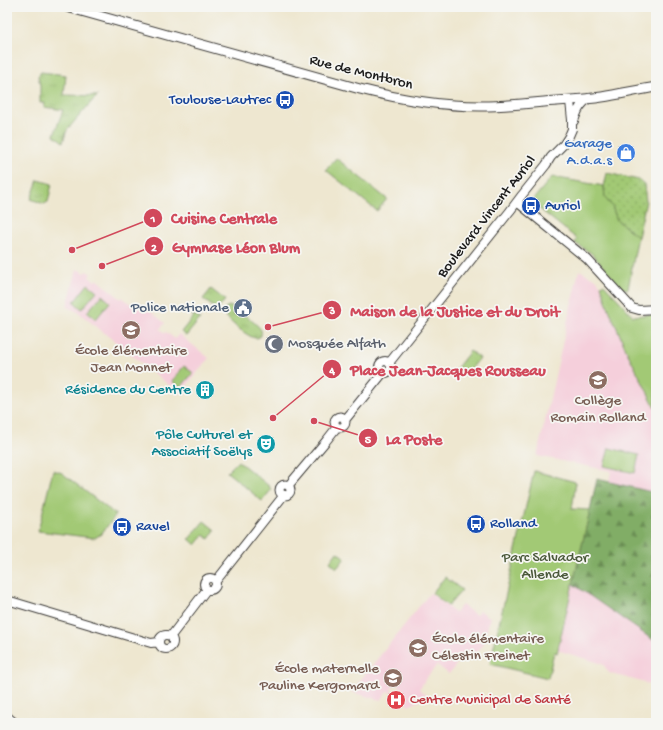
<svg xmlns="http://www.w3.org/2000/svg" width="663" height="730" font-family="'Gochi Hand',sans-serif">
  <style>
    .built { fill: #f5cfdb }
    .grass { fill: url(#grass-tufts); stroke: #5f7248 }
    .forest { fill: url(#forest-firs); stroke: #4e6441 }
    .park { fill: #a2c974; stroke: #5f7248 }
    .garden { fill: url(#garden-dots); stroke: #5f7248 }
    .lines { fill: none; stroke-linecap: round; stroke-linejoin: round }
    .tertiary-casing { stroke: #3c3a37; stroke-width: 10 }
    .secondary-casing { stroke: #3c3a37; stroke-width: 11 }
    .tertiary { stroke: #fff; stroke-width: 8 }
    .secondary { stroke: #fff; stroke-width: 9 }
    .labels { text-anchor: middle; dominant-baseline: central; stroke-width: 3.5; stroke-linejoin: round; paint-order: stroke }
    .street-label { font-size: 15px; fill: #1c1c1c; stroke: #f6f6f2 }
    .transit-label { font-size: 15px; fill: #164399; stroke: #f6f6f2; text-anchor: start }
    .shop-label { font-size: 15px; fill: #366cbe; stroke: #f6f6f2; text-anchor: end }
    .service-label { font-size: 15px; fill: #4e5e75; stroke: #f6f6f2; text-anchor: end }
    .worship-label { font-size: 15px; fill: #5b616d; stroke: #f6f6f2; text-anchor: start }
    .education-label { font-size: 15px; fill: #785e54; stroke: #f6f6f2 }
    .culture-label { font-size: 15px; fill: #0d838f; stroke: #f6f6f2; text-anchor: end }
    .park-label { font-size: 15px; fill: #4b593b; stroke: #f6f6f2 }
    .health-label { font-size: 15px; fill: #be3a42; stroke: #f6f6f2; text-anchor: start }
    .leader { fill: none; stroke: #d1495b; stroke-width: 1.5 }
    .callout-dot { fill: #d1495b; stroke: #f6f6f2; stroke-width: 1.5 }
    .mark-label { font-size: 12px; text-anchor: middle; font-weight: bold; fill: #fff }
    .callout-label { font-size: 16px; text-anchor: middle; font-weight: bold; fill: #d1495b; stroke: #f6f6f2; stroke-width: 3.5; stroke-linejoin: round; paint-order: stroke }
  </style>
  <defs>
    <pattern id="grass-tufts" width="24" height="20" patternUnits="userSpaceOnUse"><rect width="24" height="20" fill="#a2c974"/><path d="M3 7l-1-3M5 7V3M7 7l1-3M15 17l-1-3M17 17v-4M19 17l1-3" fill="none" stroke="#8bac64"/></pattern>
    <pattern id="forest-firs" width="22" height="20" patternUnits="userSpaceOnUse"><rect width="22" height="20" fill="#81ad66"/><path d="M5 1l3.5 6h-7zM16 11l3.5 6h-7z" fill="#698c53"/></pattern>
    <pattern id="garden-dots" width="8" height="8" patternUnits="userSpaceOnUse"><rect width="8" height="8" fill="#a2c974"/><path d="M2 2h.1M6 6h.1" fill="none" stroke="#8bac64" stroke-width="1.8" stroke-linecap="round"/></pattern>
  </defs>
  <rect width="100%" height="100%" fill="#f6f6f2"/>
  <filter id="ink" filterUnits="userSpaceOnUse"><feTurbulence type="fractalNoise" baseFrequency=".025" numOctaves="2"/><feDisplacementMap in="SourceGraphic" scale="8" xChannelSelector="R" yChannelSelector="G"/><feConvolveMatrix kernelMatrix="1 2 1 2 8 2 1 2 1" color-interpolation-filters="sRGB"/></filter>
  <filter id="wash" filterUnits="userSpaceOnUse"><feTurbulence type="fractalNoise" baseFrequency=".012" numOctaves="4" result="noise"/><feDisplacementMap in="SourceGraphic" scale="16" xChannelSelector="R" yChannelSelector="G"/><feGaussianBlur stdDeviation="0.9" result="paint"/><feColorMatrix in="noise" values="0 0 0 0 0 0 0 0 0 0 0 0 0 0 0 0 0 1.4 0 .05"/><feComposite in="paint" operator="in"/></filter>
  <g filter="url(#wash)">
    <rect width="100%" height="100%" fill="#eee7d0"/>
    <path class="built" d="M 77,269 L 85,273 L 87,271 L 91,274 L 89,277 L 95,281 L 97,279 L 121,299 L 122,297 L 137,309 L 141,304 L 165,323 L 160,329 L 165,333 L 166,332 L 175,339 L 179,334 L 209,358 L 180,394 L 78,312 L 67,307 Z
      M 579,270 L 596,279 L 601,285 L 608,307 L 627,352 L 656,409 L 656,493 L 609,482 L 611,471 L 537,456 Z
      M 573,584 L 656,642 L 656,686 L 609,673 L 603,664 L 557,650 Z
      M 430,593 L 455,613 L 462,605 L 476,615 L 480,610 L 487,616 L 490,617 L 484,644 L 474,656 L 467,651 L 449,674 L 437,665 L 424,681 L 424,682 L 419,689 L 429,697 L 408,706 L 401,692 L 403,689 L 396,683 L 391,689 L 394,692 L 393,694 L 388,691 L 381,700 L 351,692 Z"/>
    <path class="grass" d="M 41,72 L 66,75 L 64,95 L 98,96 L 94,99 L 67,130 L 63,142 L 54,135 L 63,110 L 44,107 L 45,103 L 40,103 L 40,85 L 38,76 Z
      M 38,180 L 52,184 L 48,202 L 44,204 L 31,199 Z
      M 211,289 L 225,300 L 217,310 L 203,299 Z
      M 229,306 C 236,308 258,324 261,330 C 262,333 261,334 261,336 C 258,338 258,338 255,338 C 248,337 228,321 225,315 C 224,312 225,311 225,308 Z
      M 188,310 L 200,319 L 186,336 L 181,332 L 194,316 L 187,311 Z"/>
    <path class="forest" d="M 597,479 L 656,493 L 656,642 L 573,584 Z"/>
    <path class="park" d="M 336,158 L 387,199 L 377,211 L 326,170 Z
      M 552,177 L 604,186 L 605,198 L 612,206 L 617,220 L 638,236 L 628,289 L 626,289 L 622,288 L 591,253 L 575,243 L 577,239 L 531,202 Z
      M 88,284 L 97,291 L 82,309 L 74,302 Z
      M 604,284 L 633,316 L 656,314 L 656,409 L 627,352 L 608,307 L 601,285 Z
      M 102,295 L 110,302 L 96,319 L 87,312 Z
      M 470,351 L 480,358 L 465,376 L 456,369 Z
      M 184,366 L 193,373 L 180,388 L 172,381 Z
      M 609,448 L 639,455 L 635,473 L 604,466 Z
      M 238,461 L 269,486 L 271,490 L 262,501 L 227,472 Z
      M 53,470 L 62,473 L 116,515 L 101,534 L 95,538 L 38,531 Z
      M 534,471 L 576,482 L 572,509 L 590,510 L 557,653 L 554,652 L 548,678 L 490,664 Z
      M 204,521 L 215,530 L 209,539 L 204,535 L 196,545 L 189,539 Z
      M 337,552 L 345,558 L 337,568 L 330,562 Z
      M 445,577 L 462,590 L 448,606 L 432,593 Z"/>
    <path class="garden" d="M 607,173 L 639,180 L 644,184 L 646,201 L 638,237 L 617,220 L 612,206 L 605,198 L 604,186 Z"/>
  </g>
  <g filter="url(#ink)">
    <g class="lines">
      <g class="tertiary-casing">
        <path id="tertiary" d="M 574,121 C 578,109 580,105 589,98
          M 517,202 L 587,259 L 632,308 L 639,310 L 656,309
          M379 367a6 6 0 1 1 12 0a6 6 0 1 1-12 0Z
          M 389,363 L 510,211 L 522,195 L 546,165 L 551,157 L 564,144 L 569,136 L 572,129 L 572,120 L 570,101
          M334.5 422a5.5 5.5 0 1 1 11 0a5.5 5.5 0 1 1-11 0Z
          M 345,420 L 383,373
          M279.5 490a5.5 5.5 0 1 1 11 0a5.5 5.5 0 1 1-11 0Z
          M 288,486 L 326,441 L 337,427
          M204 584a6 6 0 1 1 12 0a6 6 0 1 1-12 0Z
          M 216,581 L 284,495
          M 7,600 L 151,643 L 159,642
          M159 642a7 7 0 1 1 14 0a7 7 0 1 1-14 0Z
          M 171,636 L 207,589"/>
      </g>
      <g class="secondary-casing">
        <path id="secondary" d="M 67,7 L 360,89 C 399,99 440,106 481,106 C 502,106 523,104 544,102 C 564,100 583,100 602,97 C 620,94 638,90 656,87
          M 7,717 L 14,723"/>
      </g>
      <use href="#tertiary" class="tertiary"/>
      <use href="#secondary" class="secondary"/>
    </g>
  </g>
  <defs>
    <g id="bus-disc" transform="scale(1)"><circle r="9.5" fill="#1a4fb4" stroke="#f6f6f2"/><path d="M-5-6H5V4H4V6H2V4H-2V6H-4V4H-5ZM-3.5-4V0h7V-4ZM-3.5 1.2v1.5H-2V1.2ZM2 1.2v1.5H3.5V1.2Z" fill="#fff"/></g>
    <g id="shop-disc" transform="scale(1)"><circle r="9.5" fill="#3f7fe0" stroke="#f6f6f2"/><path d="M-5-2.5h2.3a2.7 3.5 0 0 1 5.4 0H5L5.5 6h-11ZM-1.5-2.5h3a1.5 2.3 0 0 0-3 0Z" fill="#fff"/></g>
    <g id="civic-disc" transform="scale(1)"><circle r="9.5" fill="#5c6f8a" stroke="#f6f6f2"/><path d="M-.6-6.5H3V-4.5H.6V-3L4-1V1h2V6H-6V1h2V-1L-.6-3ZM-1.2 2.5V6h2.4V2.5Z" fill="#fff"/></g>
    <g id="school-disc" transform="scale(1)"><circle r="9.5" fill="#8d6e63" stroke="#f6f6f2"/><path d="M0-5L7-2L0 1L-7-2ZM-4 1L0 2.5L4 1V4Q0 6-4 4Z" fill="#fff"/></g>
    <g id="mosque-disc" transform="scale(1)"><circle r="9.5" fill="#6b7280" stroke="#f6f6f2"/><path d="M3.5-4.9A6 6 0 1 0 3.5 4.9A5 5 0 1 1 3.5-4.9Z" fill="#fff"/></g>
    <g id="building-disc" transform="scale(1)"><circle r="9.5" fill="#0f9aa8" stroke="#f6f6f2"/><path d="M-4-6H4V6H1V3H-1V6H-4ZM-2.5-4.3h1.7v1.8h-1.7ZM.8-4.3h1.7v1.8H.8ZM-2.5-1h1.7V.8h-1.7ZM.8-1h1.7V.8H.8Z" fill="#fff"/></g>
    <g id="theatre-disc" transform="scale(1)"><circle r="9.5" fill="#0f9aa8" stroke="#f6f6f2"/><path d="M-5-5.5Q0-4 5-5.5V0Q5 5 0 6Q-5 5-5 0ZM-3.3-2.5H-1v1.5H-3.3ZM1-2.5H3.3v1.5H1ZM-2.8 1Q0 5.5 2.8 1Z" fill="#fff"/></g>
    <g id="hospital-disc" transform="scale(1)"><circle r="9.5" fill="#e0444e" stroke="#f6f6f2"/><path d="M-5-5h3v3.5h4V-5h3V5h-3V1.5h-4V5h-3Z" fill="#fff"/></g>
  </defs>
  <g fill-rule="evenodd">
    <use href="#bus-disc" x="285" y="100"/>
    <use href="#shop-disc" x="626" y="153"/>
    <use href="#bus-disc" x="531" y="206"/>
    <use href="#civic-disc" x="243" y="308"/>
    <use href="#school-disc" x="131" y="330"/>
    <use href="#mosque-disc" x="274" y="344"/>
    <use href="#school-disc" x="598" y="380"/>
    <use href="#building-disc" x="205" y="390"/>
    <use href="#theatre-disc" x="266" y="444"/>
    <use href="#bus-disc" x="476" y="524"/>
    <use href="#bus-disc" x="122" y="527"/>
    <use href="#school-disc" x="418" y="648"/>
    <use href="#school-disc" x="393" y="678"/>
    <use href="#hospital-disc" x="396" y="700"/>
  </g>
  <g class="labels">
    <g class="street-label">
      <text transform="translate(361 73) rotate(14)">Rue de Montbron</text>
      <text transform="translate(487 217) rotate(-52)">Boulevard Vincent Auriol</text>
    </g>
    <g class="transit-label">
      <text x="271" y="100" text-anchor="end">Toulouse-Lautrec</text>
      <text x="545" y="206">Auriol</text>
      <text x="490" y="524">Rolland</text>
      <text x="136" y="527">Ravel</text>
    </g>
    <g class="shop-label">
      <text x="612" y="144">Garage<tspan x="612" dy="17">A.d.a.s</tspan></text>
    </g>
    <g class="service-label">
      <text x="229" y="308">Police nationale</text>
    </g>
    <g class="worship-label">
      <text x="288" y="344">Mosquée Alfath</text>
    </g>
    <g class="education-label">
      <text x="131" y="351">École élémentaire<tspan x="131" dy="17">Jean Monnet</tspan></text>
      <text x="598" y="401">Collège<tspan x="598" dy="17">Romain Rolland</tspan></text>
      <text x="432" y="639" text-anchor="start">École élémentaire<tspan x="432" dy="17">Célestin Freinet</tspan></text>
      <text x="379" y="669" text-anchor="end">École maternelle<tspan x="379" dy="17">Pauline Kergomard</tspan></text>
    </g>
    <g class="culture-label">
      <text x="191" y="390">Résidence du Centre</text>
      <text x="252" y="435">Pôle Culturel et<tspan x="252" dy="17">Associatif Soëlys</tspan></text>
    </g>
    <g class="park-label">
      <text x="545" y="558">Parc Salvador<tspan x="545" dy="17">Allende</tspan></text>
    </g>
    <g class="health-label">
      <text x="410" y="700">Centre Municipal de Santé</text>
    </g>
  </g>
  <path class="leader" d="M72 250L153 218M102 266L154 246M268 327L332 310M273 418L332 369M314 421L368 438"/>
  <g class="callout-dot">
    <circle cx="72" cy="250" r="4"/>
    <circle cx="102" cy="266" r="4"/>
    <circle cx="268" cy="327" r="4"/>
    <circle cx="273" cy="418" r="4"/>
    <circle cx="314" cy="421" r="4"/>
    <circle cx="153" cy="218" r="10"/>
    <circle cx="154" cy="246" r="10"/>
    <circle cx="332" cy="310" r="10"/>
    <circle cx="332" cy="369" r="10"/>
    <circle cx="368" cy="438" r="10"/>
  </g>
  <g class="mark-label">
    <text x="153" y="222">1</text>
    <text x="154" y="251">2</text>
    <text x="332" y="314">3</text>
    <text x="332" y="374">4</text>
    <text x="368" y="443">5</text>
  </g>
  <g class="callout-label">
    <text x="224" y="223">Cuisine Centrale</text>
    <text x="236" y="252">Gymnase Léon Blum</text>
    <text x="455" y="316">Maison de la Justice et du Droit</text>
    <text x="448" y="375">Place Jean-Jacques Rousseau</text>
    <text x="414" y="444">La Poste</text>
  </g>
  <rect width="663" height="730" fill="none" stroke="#f6f6f2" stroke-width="24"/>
</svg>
